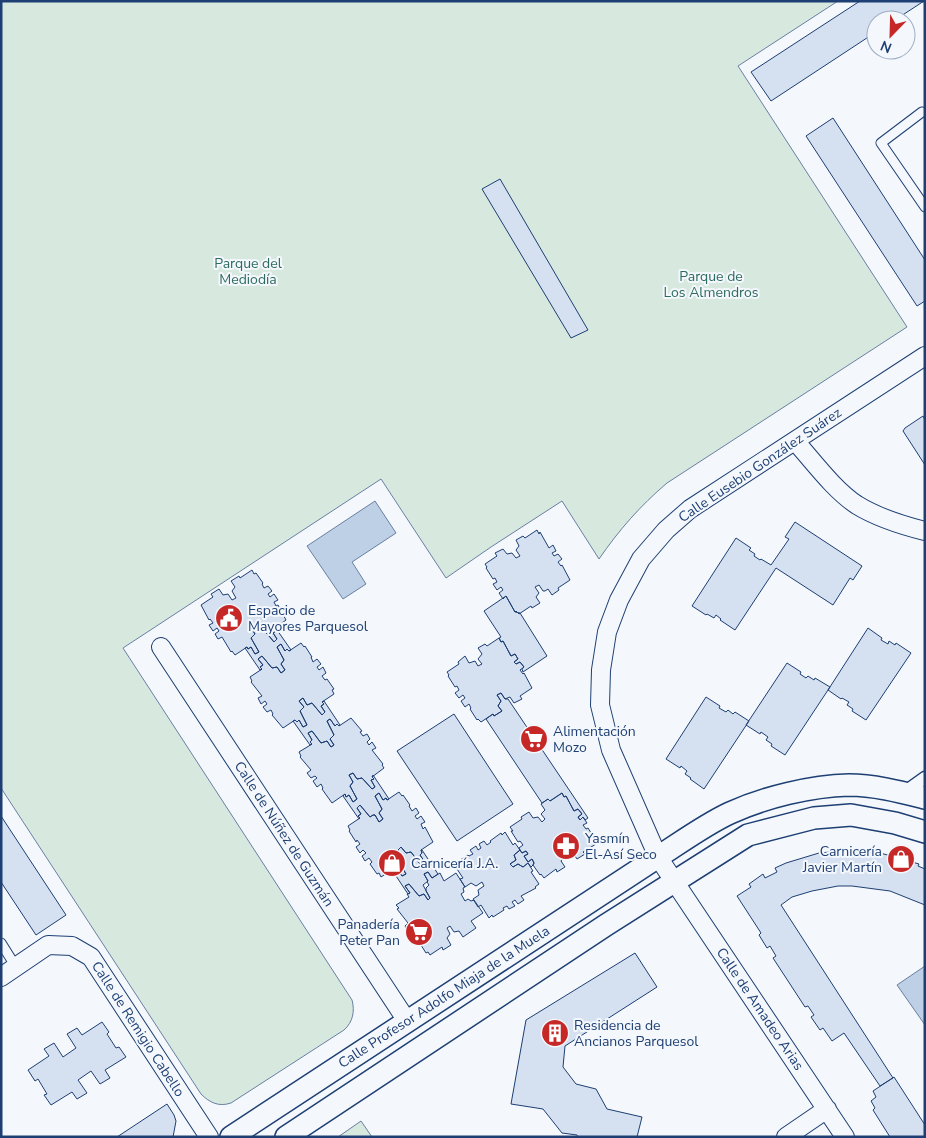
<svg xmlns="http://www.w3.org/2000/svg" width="926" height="1138" font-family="'Nunito Sans',sans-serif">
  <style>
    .green { fill: #d7e8df; stroke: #687fa3 }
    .water { fill: #bed0e5; stroke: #687fa3 }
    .building { fill: #d5e0f0; stroke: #1d3f73 }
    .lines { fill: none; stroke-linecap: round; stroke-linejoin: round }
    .service-casing { stroke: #1d3f73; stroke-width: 11 }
    .pedestrian-casing { stroke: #1d3f73; stroke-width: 15 }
    .minor-casing { stroke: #1d3f73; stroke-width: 20 }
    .tertiary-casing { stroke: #1d3f73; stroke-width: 24 }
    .service { stroke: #f4f7fb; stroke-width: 9 }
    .pedestrian { stroke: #f4f7fb; stroke-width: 12 }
    .minor { stroke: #f4f7fb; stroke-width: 18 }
    .tertiary { stroke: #f4f7fb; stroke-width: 21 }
    .labels { text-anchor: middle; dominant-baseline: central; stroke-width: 4; stroke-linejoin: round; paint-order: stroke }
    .park-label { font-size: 14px; fill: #2c6c60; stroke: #f4f7fb }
    .street-label { font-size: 14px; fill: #1d3f73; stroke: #f4f7fb }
    .poi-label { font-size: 14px; fill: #1d3f73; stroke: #f4f7fb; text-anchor: start }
  </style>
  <rect width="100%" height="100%" fill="#f4f7fb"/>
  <path class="green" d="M 1,1 L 838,1 L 738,66 L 907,327 L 667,483 C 640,506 619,530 599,559 L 562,501 L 491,547 L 446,578 L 381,479 L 123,648 L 352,1000 C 355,1011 353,1022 344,1030 L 231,1103 C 219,1107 210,1103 201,1094 L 1,788 Z
    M 361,1121 L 372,1137 L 338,1137 Z"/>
  <path class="water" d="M 375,501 L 396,533 L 352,562 L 366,584 L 343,599 L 307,546 Z
    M 925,966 L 925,1025 L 897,985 Z"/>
  <path class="building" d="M 860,1 L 924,1 L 895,20 L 876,20 L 876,32 L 771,101 L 751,72 Z
    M 833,118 L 925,260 L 925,301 L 917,306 L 806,136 Z
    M 500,179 L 588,330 L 571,338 L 482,189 Z
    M 923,416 L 925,420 L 925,465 L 903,431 L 905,428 Z
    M 795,522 L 862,566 L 853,580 L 850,578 L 833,605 L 776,568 L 735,630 L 720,620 L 721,619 L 716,615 L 714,618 L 707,614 L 706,615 L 692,606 L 736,538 L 751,548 L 749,550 L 755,554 L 754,556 L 760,560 L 761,559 L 771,565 L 789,539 L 785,537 Z
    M 537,530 L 539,534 L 540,532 L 549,548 L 553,545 L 556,551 L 552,553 L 554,556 L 558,554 L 562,559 L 558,562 L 561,566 L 562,565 L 570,580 L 558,588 L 559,590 L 552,595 L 548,589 L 545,591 L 543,591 L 539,585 L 535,587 L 539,593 L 536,597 L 540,603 L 532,608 L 531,606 L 519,614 L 516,611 L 515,612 L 506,596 L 503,599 L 499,593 L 503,590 L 501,587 L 497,590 L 493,584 L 497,582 L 495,578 L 493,579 L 486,568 L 487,567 L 485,564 L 497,556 L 495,553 L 503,549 L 507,554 L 512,553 L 516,558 L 520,556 L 516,550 L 519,546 L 516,540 L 523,536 L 525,538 Z
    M 252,570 L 254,574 L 256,573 L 263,583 L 262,584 L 264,588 L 268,586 L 272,591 L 268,594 L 270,597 L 274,594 L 278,600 L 274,602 L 276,606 L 278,605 L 286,620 L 274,629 L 276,631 L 273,633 L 277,639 L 274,642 L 264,630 L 259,631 L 255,626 L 251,628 L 255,634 L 251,638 L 259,652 L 255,654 L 251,647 L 248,649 L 247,647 L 235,655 L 232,651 L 231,652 L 222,637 L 218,639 L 215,634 L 219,631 L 217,628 L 213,631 L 209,625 L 213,623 L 210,619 L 209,620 L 201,605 L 213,597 L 211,594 L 219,589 L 223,595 L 228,594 L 232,600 L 236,598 L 232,591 L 235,587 L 231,581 L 239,576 L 240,578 Z
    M 506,596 L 515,612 L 520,613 L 547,656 L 523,672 L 522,669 L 524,667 L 520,662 L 516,664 L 514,662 L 518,659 L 515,654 L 511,656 L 503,641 L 501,642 L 499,638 L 501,637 L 484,611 Z
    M 255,626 L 259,631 L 264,630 L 274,642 L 277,639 L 273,633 L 276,631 L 274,629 L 275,627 L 291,650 L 289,651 L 287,649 L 285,651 L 281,644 L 277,647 L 284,660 L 281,664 L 285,670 L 281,673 L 277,667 L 272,668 L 262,656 L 258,659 L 263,665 L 260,667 L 262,669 L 260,670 L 245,648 L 247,647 L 248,649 L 251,647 L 255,654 L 259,652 L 251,638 L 255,634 L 251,628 Z
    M 868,628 L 882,638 L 881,640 L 888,644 L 889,641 L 895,645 L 896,643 L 911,653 L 866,720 L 852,711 L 853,709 L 847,705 L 849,702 L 842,698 L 841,699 L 828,690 Z
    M 499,638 L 501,642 L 503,641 L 511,656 L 515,654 L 518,659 L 514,662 L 516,664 L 520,662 L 524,667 L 520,670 L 523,674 L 524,673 L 532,688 L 520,696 L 522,699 L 514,703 L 510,697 L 505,699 L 501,693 L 497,695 L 501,701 L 498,706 L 502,711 L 494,716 L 493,714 L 481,722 L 478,719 L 477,720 L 470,709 L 471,708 L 469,704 L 465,707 L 461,701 L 465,698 L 463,695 L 459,698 L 455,693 L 459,690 L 457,686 L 455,687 L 448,676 L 449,675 L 447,672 L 459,664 L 458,662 L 465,656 L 469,663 L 475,661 L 478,666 L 482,664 L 478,659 L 482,654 L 478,648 L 485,644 L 487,646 Z
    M 301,643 L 304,647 L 305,646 L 312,657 L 311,657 L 313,662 L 317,659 L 321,664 L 317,667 L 319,670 L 323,667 L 326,673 L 322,676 L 325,680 L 327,679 L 334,689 L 332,690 L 334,694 L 322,702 L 324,704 L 321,706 L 325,712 L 322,715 L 312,703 L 307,705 L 303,698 L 299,701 L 304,707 L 300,711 L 307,725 L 303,727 L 299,720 L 297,722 L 295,720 L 283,728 L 272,715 L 273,714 L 271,710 L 267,712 L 263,707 L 267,704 L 265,701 L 261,704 L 258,698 L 262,696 L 251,682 L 252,681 L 250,677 L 262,669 L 260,667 L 263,665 L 258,659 L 262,656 L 272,668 L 277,667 L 281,673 L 285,670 L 281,664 L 284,660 L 277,647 L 281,644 L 285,651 L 287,649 L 289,651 Z
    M 787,663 L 801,672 L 800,674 L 806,678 L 808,676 L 814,680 L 815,678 L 830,687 L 785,755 L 771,746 L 772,744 L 766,740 L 768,737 L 761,732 L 760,734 L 746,725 Z
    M 501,693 L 505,699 L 508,699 L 588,818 L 585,820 L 583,817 L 580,820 L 578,817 L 582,814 L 578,809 L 574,811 L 566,796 L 564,797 L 562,793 L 550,801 L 548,799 L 542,803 L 486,719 L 493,714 L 494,716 L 502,711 L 498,706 L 501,701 L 497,695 Z
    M 706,697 L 720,706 L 719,708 L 726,712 L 728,710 L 733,714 L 735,712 L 749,721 L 704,789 L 690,779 L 691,778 L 685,774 L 687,771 L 681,766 L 680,768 L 666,759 Z
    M 303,698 L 307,705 L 312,703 L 322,715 L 325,712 L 321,706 L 324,704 L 322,702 L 324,701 L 340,725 L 339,726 L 337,724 L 335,726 L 330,719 L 327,721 L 334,735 L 330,739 L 334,745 L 331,747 L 327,741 L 321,743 L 312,731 L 308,733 L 312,740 L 310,742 L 312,744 L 310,745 L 293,721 L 295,720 L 297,722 L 299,720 L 303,727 L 307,725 L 300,711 L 304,707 L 299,701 Z
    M 454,714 L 513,804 L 457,841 L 397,751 Z
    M 351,718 L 362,731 L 360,732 L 363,736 L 367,734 L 370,739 L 367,742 L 369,745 L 372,742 L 376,748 L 372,750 L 383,764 L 382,765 L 384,768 L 372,777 L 374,779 L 371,780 L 375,787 L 372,789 L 362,778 L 357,779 L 353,773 L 349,775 L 353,782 L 350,786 L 357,799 L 353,802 L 349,795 L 346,797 L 345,794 L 332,803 L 322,789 L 323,788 L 321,784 L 317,787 L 313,781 L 317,778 L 315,776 L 311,778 L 307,773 L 311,770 L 300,757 L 301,756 L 299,752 L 312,744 L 310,742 L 312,740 L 308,733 L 312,731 L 321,743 L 327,741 L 331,747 L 334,745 L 330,739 L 334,735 L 327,721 L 330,719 L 335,726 L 337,724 L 339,726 Z
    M 353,773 L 357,779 L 362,778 L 372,789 L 375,787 L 371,780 L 374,779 L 372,777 L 373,775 L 389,799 L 387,800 L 386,798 L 383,800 L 379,793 L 375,796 L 382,809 L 379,813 L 383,819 L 379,822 L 375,815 L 373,815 L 370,817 L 360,805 L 357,808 L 361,814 L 358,816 L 360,818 L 359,819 L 343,796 L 345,794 L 346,797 L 349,795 L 353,802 L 357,799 L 350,786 L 353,782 L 349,775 Z
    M 399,792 L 402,796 L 403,795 L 410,805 L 409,806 L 412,811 L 416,808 L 419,813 L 415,816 L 417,819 L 421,816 L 425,822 L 421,824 L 423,829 L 425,827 L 433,842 L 421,850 L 422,853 L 420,855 L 424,861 L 420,864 L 411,852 L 406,853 L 401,847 L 398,850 L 402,856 L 398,860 L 406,874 L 402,876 L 397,869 L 395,871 L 393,869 L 381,877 L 379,873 L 377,874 L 370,864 L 372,862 L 369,858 L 365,861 L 362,856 L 366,853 L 363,850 L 360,853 L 356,847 L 360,844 L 357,840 L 356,842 L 349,831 L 350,830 L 348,826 L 360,818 L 358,816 L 361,814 L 357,808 L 360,805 L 370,817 L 373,815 L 375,815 L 379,822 L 383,819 L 379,813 L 382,809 L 375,796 L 379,793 L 383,800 L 386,798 L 387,800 Z
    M 562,793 L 564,797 L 566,796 L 574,811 L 578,809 L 582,814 L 578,817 L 580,820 L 583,817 L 587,823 L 583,825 L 586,829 L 588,828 L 595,839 L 593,840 L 596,844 L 583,852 L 585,854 L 577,859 L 573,853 L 568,854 L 564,848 L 560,851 L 564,857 L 561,861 L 565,867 L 557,872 L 556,869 L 544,878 L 541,874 L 540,875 L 533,865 L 534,863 L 532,859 L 528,862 L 524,856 L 528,854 L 526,851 L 522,853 L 520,850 L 519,848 L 523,845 L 520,841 L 518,842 L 511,831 L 513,831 L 510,827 L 522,819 L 521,817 L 529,812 L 533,818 L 538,817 L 542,822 L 545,819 L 541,814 L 545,810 L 541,804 L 548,799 L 550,801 Z
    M 1,816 L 66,915 L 36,935 L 1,882 Z
    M 505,832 L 513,845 L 515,843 L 520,850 L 514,855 L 516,860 L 510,864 L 513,867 L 518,864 L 523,867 L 528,863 L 533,871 L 531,872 L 539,884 L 535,887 L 536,888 L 521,896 L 524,900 L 518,904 L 515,900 L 512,902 L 515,906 L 509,909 L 507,906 L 503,908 L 504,910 L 493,917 L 492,915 L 489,918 L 481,905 L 478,907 L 473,899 L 479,895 L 478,890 L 484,886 L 482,882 L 476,886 L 471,883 L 465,887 L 460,879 L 463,878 L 455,866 L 458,864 L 457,862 L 468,855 L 469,856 L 473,854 L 470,850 L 476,846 L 478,850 L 481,848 L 479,844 L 484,841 L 487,845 L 491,842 L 490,841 L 501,833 L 502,835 Z
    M 401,847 L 406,853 L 411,852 L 420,864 L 424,861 L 420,855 L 422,853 L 421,850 L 422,850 L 438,874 L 432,878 L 428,872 L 424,874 L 428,881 L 423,885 L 430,898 L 428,900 L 424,894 L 419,896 L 409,884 L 405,886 L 410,893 L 408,894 L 392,870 L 393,869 L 395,871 L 397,869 L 402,876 L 406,874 L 398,860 L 402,856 L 398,850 Z
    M 520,850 L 522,853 L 526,851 L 528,854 L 524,856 L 528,862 L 532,859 L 534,863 L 533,865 L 531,867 L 528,863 L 523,867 L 518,864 L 513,867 L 510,864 L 516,860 L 514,855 Z
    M 842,851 L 842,855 L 854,854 L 854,851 L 884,854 L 919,864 L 918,866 L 925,869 L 925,905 L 890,891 L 852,886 L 838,886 L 812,891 L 792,897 L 781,905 L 893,1078 L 880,1086 L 844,1033 L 832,1041 L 823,1028 L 820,1030 L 811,1017 L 814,1015 L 808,1006 L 805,1007 L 773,958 L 776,956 L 770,946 L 767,948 L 759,935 L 761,933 L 737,896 L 751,887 L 749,884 L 763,874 L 765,878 L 777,872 L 775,868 L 786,863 L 819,853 Z
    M 428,872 L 432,878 L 440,873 L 444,881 L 456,873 L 465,887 L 463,888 L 464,892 L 461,894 L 465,901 L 468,899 L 471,901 L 474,900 L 483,913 L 471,921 L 476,928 L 463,937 L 459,931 L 454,932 L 450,926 L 447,928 L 450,934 L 447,938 L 451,945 L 443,950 L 442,947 L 430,955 L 428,952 L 426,953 L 419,942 L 420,941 L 418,937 L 414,940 L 410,934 L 414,931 L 412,929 L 408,931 L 405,926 L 408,923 L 397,909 L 399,908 L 396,905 L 409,897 L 407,894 L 410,893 L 405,886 L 409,884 L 419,896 L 424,894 L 428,900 L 430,898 L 426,891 L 426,888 L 429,885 L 427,882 L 428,881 L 424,874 Z
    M 635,953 L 657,987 L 565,1046 L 563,1067 L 576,1084 L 596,1089 L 607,1109 L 642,1117 L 637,1137 L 578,1137 L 577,1135 L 562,1133 L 543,1109 L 511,1104 L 526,1020 Z
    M 102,1022 L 109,1032 L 107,1034 L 116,1048 L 119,1047 L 126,1057 L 105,1070 L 110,1078 L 100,1084 L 91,1071 L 78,1080 L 87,1093 L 77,1099 L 72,1092 L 51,1105 L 44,1095 L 47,1094 L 38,1079 L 35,1081 L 28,1070 L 49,1056 L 44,1049 L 54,1043 L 63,1057 L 76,1048 L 67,1034 L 77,1028 L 82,1035 Z
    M 894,1077 L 925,1125 L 925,1137 L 890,1137 L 873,1110 L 875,1108 L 871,1101 L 876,1097 L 873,1091 Z
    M 167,1104 L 174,1115 L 176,1121 L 173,1137 L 117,1137 Z"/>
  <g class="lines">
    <g class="service-casing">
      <path id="service" d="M 922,112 L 881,143 L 925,207
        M 1,943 L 16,967"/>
    </g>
    <g class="pedestrian-casing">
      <path id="pedestrian" d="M 904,793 L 925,778"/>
    </g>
    <g class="minor-casing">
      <path id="minor" d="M 795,441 C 813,461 834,490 857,505 C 878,518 901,525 925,531
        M 161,647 L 407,1021
        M 1,977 L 48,945 L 72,946 L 91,957 L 209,1137
        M 786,1137 L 827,1109
        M 845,1137 L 658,857 L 611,750 L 600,705 L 601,670 L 607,632 L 619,600 L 641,559 L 666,530 L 690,509 L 925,356"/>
    </g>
    <g class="tertiary-casing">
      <path id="tertiary" d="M 231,1137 L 658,857 C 680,843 706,824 730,813 C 765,797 811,786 849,785 C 874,785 901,792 925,798
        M 286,1137 L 606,925 L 748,835 L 814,818 L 851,815 L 895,823 L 925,832"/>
    </g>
    <use href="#service" class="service"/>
    <use href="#pedestrian" class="pedestrian"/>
    <use href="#minor" class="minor"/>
    <use href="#tertiary" class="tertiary"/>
  </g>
  <defs>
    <g id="civic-disc" transform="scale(1.4375)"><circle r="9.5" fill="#c62828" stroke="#f4f7fb"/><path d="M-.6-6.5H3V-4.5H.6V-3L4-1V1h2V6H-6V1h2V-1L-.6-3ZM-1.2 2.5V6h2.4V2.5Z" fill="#fff"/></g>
    <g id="supermarket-disc" transform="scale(1.4375)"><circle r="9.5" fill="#c62828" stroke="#f4f7fb"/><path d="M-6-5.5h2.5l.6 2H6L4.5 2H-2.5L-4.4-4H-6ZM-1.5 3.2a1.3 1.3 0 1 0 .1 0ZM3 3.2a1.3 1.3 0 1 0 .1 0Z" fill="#fff"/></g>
    <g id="pharmacy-disc" transform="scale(1.4375)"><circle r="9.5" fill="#c62828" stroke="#f4f7fb"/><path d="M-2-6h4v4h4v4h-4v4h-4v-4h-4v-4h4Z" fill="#fff"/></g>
    <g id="shop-disc" transform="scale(1.4375)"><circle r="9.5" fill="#c62828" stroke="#f4f7fb"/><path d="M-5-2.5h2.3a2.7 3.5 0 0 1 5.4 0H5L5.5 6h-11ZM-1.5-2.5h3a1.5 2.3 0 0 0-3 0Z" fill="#fff"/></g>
    <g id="building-disc" transform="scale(1.4375)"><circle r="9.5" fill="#c62828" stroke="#f4f7fb"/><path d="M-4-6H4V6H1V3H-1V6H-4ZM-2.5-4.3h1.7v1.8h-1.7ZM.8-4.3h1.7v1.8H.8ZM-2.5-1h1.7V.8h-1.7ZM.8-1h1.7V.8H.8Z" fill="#fff"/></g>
  </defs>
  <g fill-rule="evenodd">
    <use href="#civic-disc" x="229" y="618"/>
    <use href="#supermarket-disc" x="534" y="739"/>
    <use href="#pharmacy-disc" x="566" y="846"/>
    <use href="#shop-disc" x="901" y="859"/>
    <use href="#shop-disc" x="392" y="863"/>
    <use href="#supermarket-disc" x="419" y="932"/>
    <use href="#building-disc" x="555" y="1033"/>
  </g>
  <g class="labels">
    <g class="park-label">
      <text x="248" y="263">Parque del<tspan x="248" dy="16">Mediodía</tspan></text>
      <text x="711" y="276">Parque de<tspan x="711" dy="16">Los Almendros</tspan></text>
    </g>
    <g class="street-label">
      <text transform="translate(760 465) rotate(-34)">Calle Eusebio González Suárez</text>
      <text transform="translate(284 834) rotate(57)">Calle de Núñez de Guzmán</text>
      <text transform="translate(444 997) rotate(-33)">Calle Profesor Adolfo Miaja de la Muela</text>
      <text transform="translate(760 1009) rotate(56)">Calle de Amadeo Arias</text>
      <text transform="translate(138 1029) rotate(57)">Calle de Remigio Cabello</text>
    </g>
    <g class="poi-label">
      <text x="248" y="610">Espacio de<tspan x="248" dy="16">Mayores Parquesol</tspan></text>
      <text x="553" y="731">Alimentación<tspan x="553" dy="16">Mozo</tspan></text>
      <text x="585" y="838">Yasmín<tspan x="585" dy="16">El-Así Seco</tspan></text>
      <text x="882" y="851" text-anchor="end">Carnicería<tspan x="882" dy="16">Javier Martín</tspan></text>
      <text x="411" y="863">Carnicería J.A.</text>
      <text x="400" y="924" text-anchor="end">Panadería<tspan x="400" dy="16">Peter Pan</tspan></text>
      <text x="574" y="1025">Residencia de<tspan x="574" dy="16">Ancianos Parquesol</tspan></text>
    </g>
  </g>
  <rect width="926" height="1138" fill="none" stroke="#1d3f73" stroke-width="5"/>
  <g transform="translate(891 35) rotate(203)"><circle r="24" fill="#f4f7fb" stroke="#9eadc5"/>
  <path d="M0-4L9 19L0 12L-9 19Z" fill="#c62828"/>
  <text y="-8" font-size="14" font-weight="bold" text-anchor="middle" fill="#1d3f73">N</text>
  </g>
</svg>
